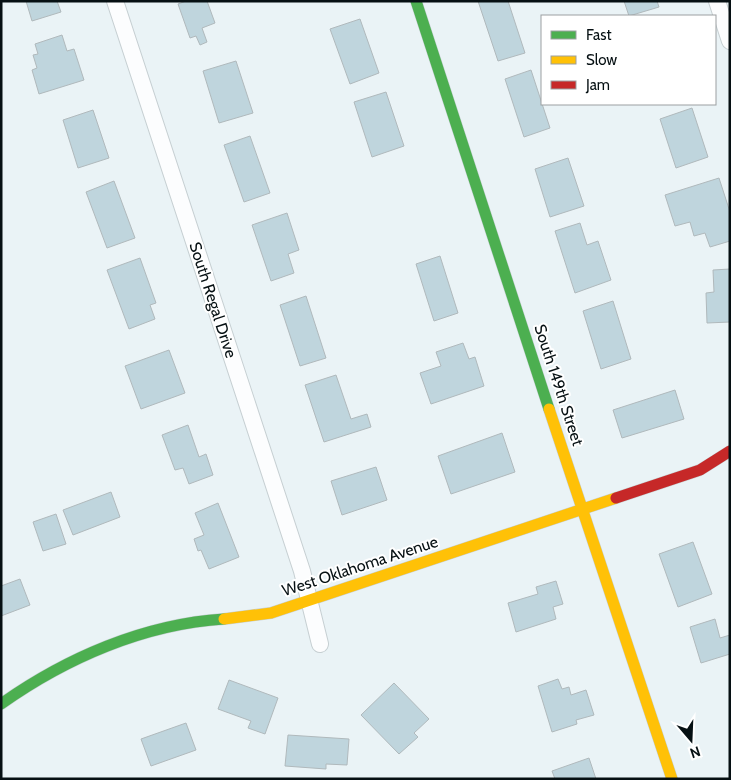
<svg xmlns="http://www.w3.org/2000/svg" width="731" height="780" font-family="Cabin,sans-serif">
  <style>
    .building { fill: #bfd5dd; stroke: #b0b9bc }
    .lines { fill: none; stroke-linecap: round; stroke-linejoin: round }
    .street-casing { stroke: #c6cfd2; stroke-width: 18 }
    .fast-casing { stroke: #c6cfd2; stroke-width: 12 }
    .slow-casing { stroke: #c6cfd2; stroke-width: 12 }
    .jam-casing { stroke: #c6cfd2; stroke-width: 12 }
    .street { stroke: #fcfdfe; stroke-width: 16 }
    .fast { stroke: #4caf50; stroke-width: 11 }
    .slow { stroke: #ffc107; stroke-width: 11 }
    .jam { stroke: #c62828; stroke-width: 11 }
    .labels { text-anchor: middle; dominant-baseline: central; stroke-width: 4; stroke-linejoin: round; paint-order: stroke }
    .street-label { font-size: 16px; fill: #061013; stroke: #fff }
  </style>
  <rect width="100%" height="100%" fill="#eaf3f6"/>
  <path class="building" d="M 26,1 L 57,1 L 61,12 L 32,21 Z
    M 186,1 L 207,1 L 215,23 L 202,28 L 207,42 L 200,45 L 196,36 L 190,38 L 178,4 Z
    M 478,1 L 508,1 L 525,53 L 498,61 Z
    M 624,1 L 657,1 L 659,7 L 629,16 Z
    M 360,19 L 379,73 L 350,84 L 330,29 Z
    M 62,35 L 67,51 L 74,49 L 84,80 L 39,94 L 32,70 L 37,68 L 33,55 L 38,54 L 35,44 Z
    M 236,61 L 253,113 L 219,123 L 203,71 Z
    M 531,70 L 550,128 L 524,137 L 505,79 Z
    M 386,92 L 404,146 L 372,157 L 354,102 Z
    M 692,108 L 708,157 L 676,168 L 660,119 Z
    M 93,110 L 109,158 L 78,168 L 63,120 Z
    M 250,136 L 270,193 L 244,202 L 224,145 Z
    M 568,158 L 584,206 L 550,217 L 535,169 Z
    M 719,178 L 730,212 L 730,241 L 710,247 L 705,233 L 694,236 L 690,222 L 675,226 L 665,195 Z
    M 114,181 L 135,238 L 107,248 L 86,192 Z
    M 287,213 L 299,250 L 288,254 L 294,273 L 271,281 L 252,225 Z
    M 580,223 L 587,245 L 598,241 L 611,280 L 575,293 L 555,231 Z
    M 440,256 L 458,313 L 434,321 L 416,264 Z
    M 140,258 L 156,303 L 150,305 L 155,319 L 129,329 L 107,270 Z
    M 730,269 L 730,322 L 707,323 L 706,293 L 714,292 L 713,270 Z
    M 306,296 L 326,358 L 300,366 L 280,305 Z
    M 613,301 L 631,359 L 601,369 L 583,311 Z
    M 463,343 L 469,359 L 475,357 L 484,386 L 431,404 L 420,373 L 441,366 L 436,352 Z
    M 169,350 L 185,393 L 141,409 L 125,366 Z
    M 336,375 L 351,419 L 367,414 L 371,427 L 324,442 L 305,385 Z
    M 675,390 L 684,419 L 622,438 L 613,410 Z
    M 188,425 L 199,457 L 206,454 L 213,475 L 189,484 L 183,468 L 175,470 L 162,435 Z
    M 502,433 L 515,472 L 451,494 L 438,456 Z
    M 376,467 L 387,500 L 342,515 L 331,481 Z
    M 111,492 L 120,517 L 73,535 L 63,510 Z
    M 218,503 L 239,557 L 209,569 L 201,550 L 198,551 L 194,539 L 204,535 L 195,513 Z
    M 56,514 L 66,544 L 43,551 L 33,522 Z
    M 693,542 L 712,594 L 678,607 L 659,554 Z
    M 20,579 L 30,605 L 1,616 L 1,586 Z
    M 556,581 L 563,604 L 553,607 L 556,619 L 516,632 L 508,603 L 538,594 L 536,587 Z
    M 715,619 L 720,638 L 730,635 L 730,654 L 701,663 L 690,627 Z
    M 558,679 L 562,689 L 569,687 L 571,695 L 586,690 L 594,715 L 576,720 L 577,724 L 552,732 L 538,686 Z
    M 229,680 L 278,698 L 265,734 L 248,728 L 251,721 L 218,709 Z
    M 394,683 L 429,719 L 414,733 L 418,737 L 399,754 L 361,715 Z
    M 186,723 L 196,750 L 151,766 L 141,739 Z
    M 288,735 L 349,739 L 347,765 L 326,764 L 326,769 L 285,766 Z
    M 589,758 L 596,779 L 555,779 L 552,771 Z"/>
  <g class="lines">
    <g class="street-casing">
      <path id="street" d="M 115,1 L 302,571 L 320,644
        M 717,1 L 730,41"/>
    </g>
    <g class="fast-casing">
      <path id="fast" d="M 416,1 L 549,409
        M 1,704 C 66,658 144,624 224,619"/>
    </g>
    <g class="slow-casing">
      <path id="slow" d="M 549,409 L 672,779
        M 224,619 L 271,613 L 616,498"/>
    </g>
    <g class="jam-casing">
      <path id="jam" d="M 616,498 L 700,470 L 730,451"/>
    </g>
    <use href="#street" class="street"/>
    <use href="#fast" class="fast"/>
    <use href="#slow" class="slow"/>
    <use href="#jam" class="jam"/>
  </g>
  <g class="labels">
    <g class="street-label">
      <text transform="translate(213 300) rotate(72)">South Regal Drive</text>
      <text transform="translate(559 385) rotate(72)">South 149th Street</text>
      <text transform="translate(360 566) rotate(-18)">West Oklahoma Avenue</text>
    </g>
  </g>
  <rect width="731" height="780" fill="none" stroke="#061013" stroke-width="5"/>
  <rect x="541" y="15" width="175" height="90" fill="#ffffff" stroke="#9b9fa1"/>
  <rect x="551" y="31" width="25" height="8" fill="#4caf50" stroke="#9b9fa1"/>
  <text x="586" y="40" font-size="15" fill="#061013">Fast</text>
  <rect x="551" y="56" width="25" height="8" fill="#ffc107" stroke="#9b9fa1"/>
  <text x="586" y="65" font-size="15" fill="#061013">Slow</text>
  <rect x="551" y="81" width="25" height="8" fill="#c62828" stroke="#9b9fa1"/>
  <text x="586" y="90" font-size="15" fill="#061013">Jam</text>
  <g transform="translate(691 740) rotate(161)" stroke="#ffffff" stroke-width="4" paint-order="stroke">
  <path d="M0-4L9 19L0 12L-9 19Z" fill="#061013"/>
  <text y="-8" font-size="14" font-weight="bold" text-anchor="middle" fill="#061013">N</text>
  </g>
</svg>
